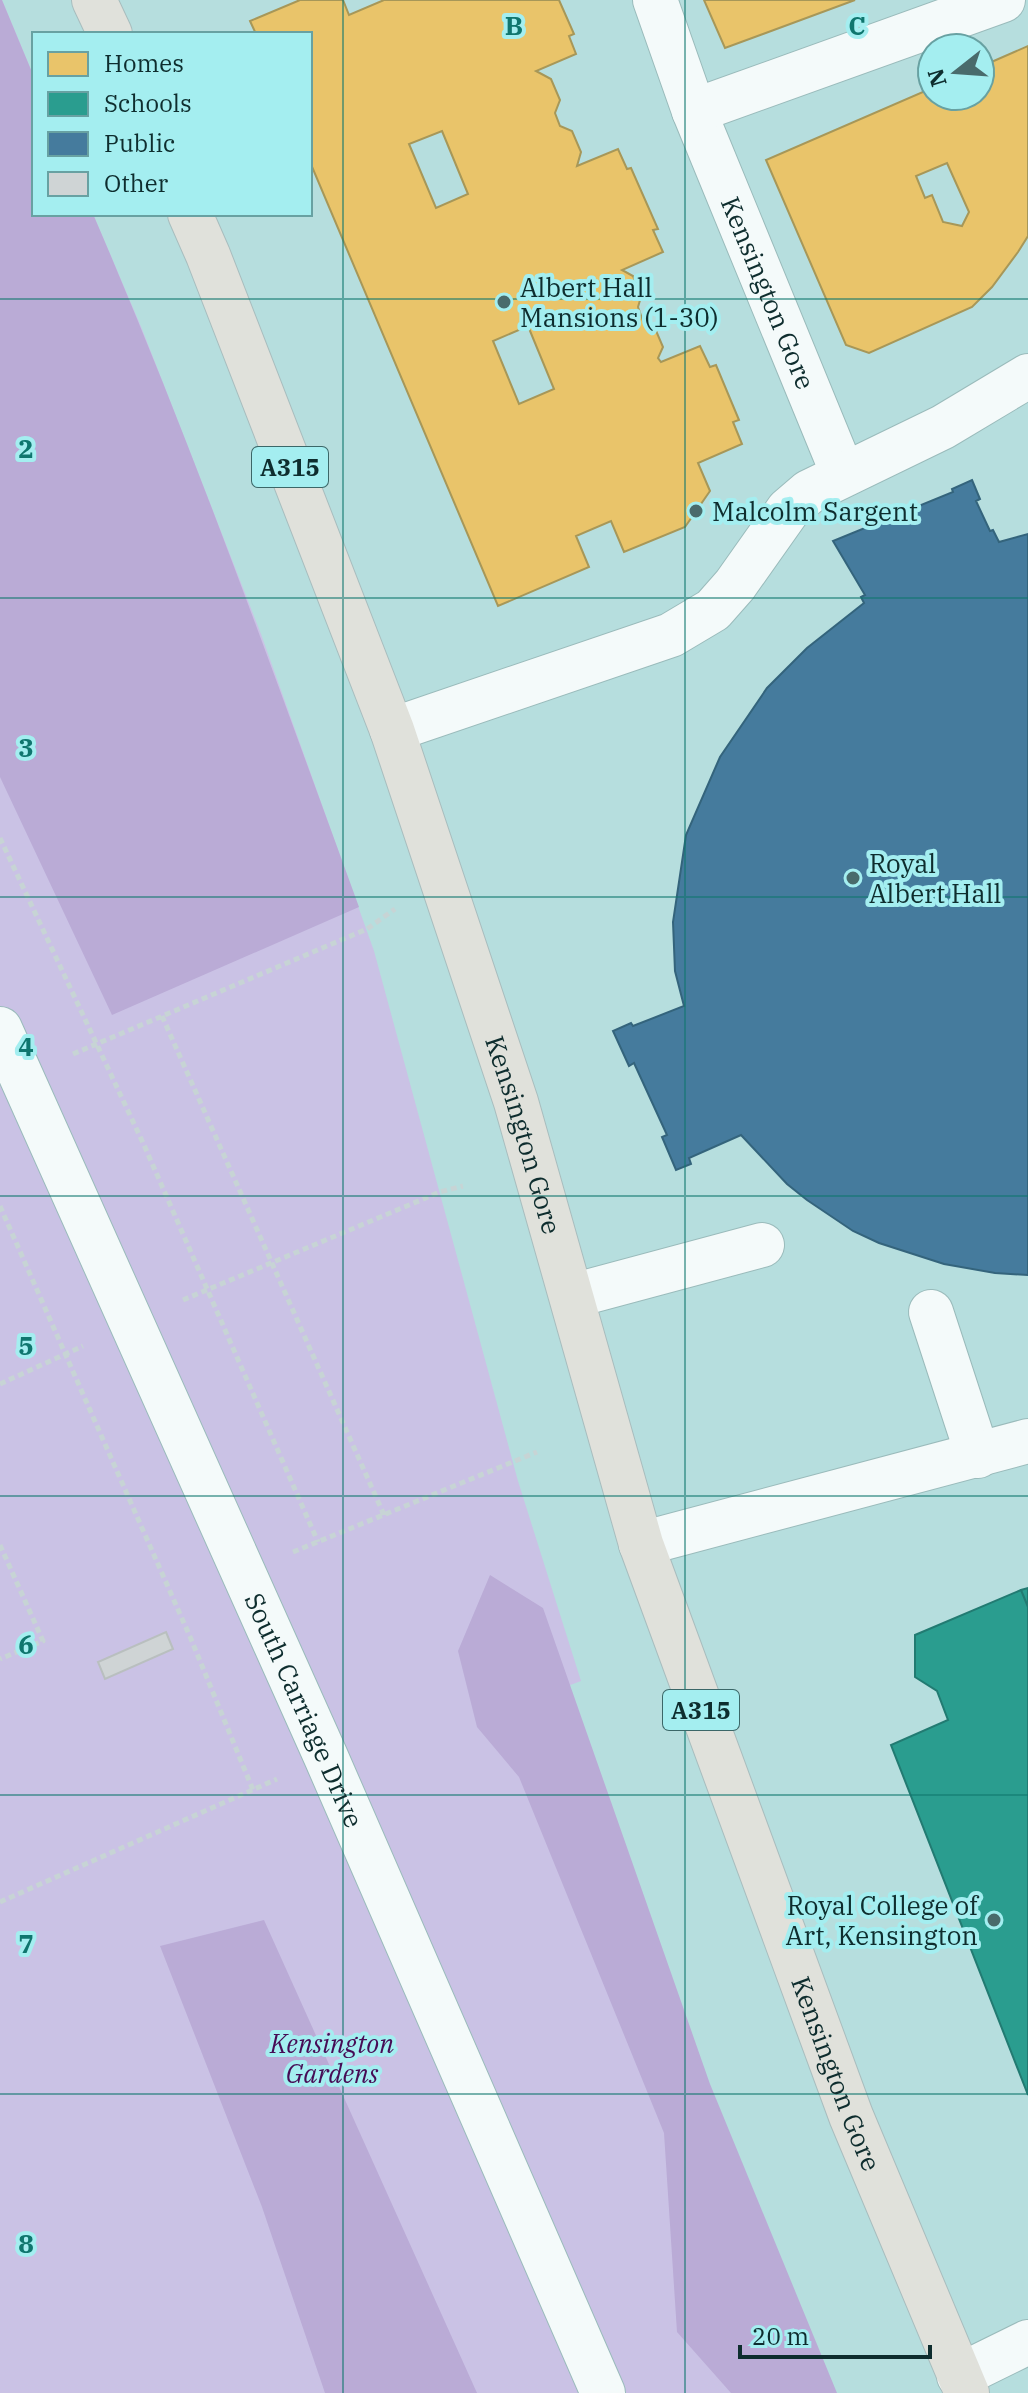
<svg xmlns="http://www.w3.org/2000/svg" width="1028" height="2393" font-family="'IBM Plex Serif',serif">
  <style>
    .green { fill: #cac2e5 }
    .forest { fill: #baabd6 }
    .homes { fill: #e9c46a; stroke: #a79758; stroke-width: 2; fill-rule: evenodd }
    .schools { fill: #2a9d8f; stroke: #227b72; stroke-width: 2 }
    .public { fill: #457b9d; stroke: #34647c; stroke-width: 2 }
    .building { fill: #cfd4d5; stroke: #b9bfbf; stroke-width: 2 }
    .lines { fill: none; stroke-linecap: round; stroke-linejoin: round }
    .minor-casing { stroke: #9abbbb; stroke-width: 46 }
    .major-casing { stroke: #a8bdbe; stroke-width: 46 }
    .path { stroke: #c7d4d5; stroke-width: 5; stroke-dasharray: 6 4; stroke-linecap: butt }
    .minor { stroke: #f4fafa; stroke-width: 44 }
    .major { stroke: #e0e1db; stroke-width: 44 }
    .grid { fill: none; stroke: #0f766e; stroke-width: 2; stroke-opacity: 0.55 }
    .poi-dot { fill: #496b6c; stroke: #a4eef0; stroke-width: 3 }
    .labels { text-anchor: middle; dominant-baseline: central; stroke-width: 8; stroke-linejoin: round; paint-order: stroke }
    .shield { fill: #a4eef0; stroke: #3b6768; stroke-width: 2 }
    .shield-label { font-size: 24px; font-weight: bold; fill: #0e2d2e }
    .poi-label { font-size: 26px; fill: #0e2d2e; stroke: #a4eef0; text-anchor: start }
    .street-label { font-size: 26px; fill: #0e2d2e; stroke: #a4eef0 }
    .park-label { font-size: 26px; font-style: italic; fill: #460c55; stroke: #a4eef0 }
    .grid-label { font-size: 26px; text-anchor: middle; font-weight: bold; fill: #0f766e; stroke: #a4eef0; stroke-width: 8; stroke-linejoin: round; paint-order: stroke }
  </style>
  <rect width="100%" height="100%" fill="#b6dede"/>
  <path class="green" d="M 0,0 L 2,0 L 34,77 L 34,214 L 93,214 L 142,329 L 261,634 L 374,951 L 518,1481 L 581,1681 L 565,1687 L 690,2086 L 825,2393 L 0,2393 Z"/>
  <path class="forest" d="M 0,0 L 2,0 L 34,77 L 34,214 L 93,214 C 191,441 274,674 359,907 L 112,1015 L 0,777 Z
    M 490,1575 L 543,1608 L 710,2084 L 837,2393 L 731,2393 L 677,2332 L 664,2133 L 519,1777 L 477,1727 L 458,1651 Z
    M 264,1920 L 477,2393 L 325,2393 L 262,2207 L 160,1946 Z"/>
  <path class="homes" d="M 300,0 L 343,0 L 349,15 L 384,0 L 559,0 L 574,34 L 569,36 L 576,54 L 536,71 L 551,79 L 560,100 L 555,113 L 560,126 L 572,131 L 581,152 L 577,166 L 618,149 L 627,169 L 631,168 L 658,229 L 653,230 L 663,252 L 622,270 L 633,276 L 641,297 L 638,307 L 643,321 L 654,326 L 663,347 L 658,358 L 661,362 L 700,346 L 710,367 L 716,365 L 739,420 L 733,422 L 742,444 L 698,463 L 710,491 L 685,527 L 624,552 L 611,521 L 576,536 L 589,567 L 498,606 L 310,162 L 310,34 L 256,34 L 250,21 ZM 442,131 L 468,194 L 436,208 L 409,144 ZM 528,326 L 554,389 L 519,404 L 493,341 Z
    M 704,0 L 855,0 L 725,48 Z
    M 1028,46 L 1028,236 L 1018,252 L 992,287 L 972,307 L 869,353 L 846,345 L 766,160 L 932,88 L 932,96 L 980,96 L 980,67 ZM 947,163 L 969,212 L 962,226 L 943,222 L 932,195 L 925,198 L 916,176 Z"/>
  <path class="schools" d="M 1028,1588 L 1028,1607 L 1021,1590 Z
    M 1021,1590 L 1028,1607 L 1028,2095 L 891,1745 L 948,1720 L 937,1691 L 915,1677 L 915,1635 Z"/>
  <path class="public" d="M 972,480 L 980,499 L 976,501 L 990,531 L 993,530 L 999,542 L 1028,534 L 1028,1275 L 995,1273 L 944,1264 L 879,1243 L 853,1231 L 807,1200 L 787,1184 L 741,1135 L 689,1158 L 691,1164 L 676,1170 L 662,1137 L 667,1135 L 634,1063 L 629,1066 L 613,1031 L 631,1023 L 633,1026 L 684,1006 L 675,971 L 673,922 L 686,835 L 720,757 L 767,688 L 807,648 L 864,603 L 861,597 L 865,595 L 833,541 L 953,492 L 952,489 Z"/>
  <path class="building" d="M 166,1632 L 173,1649 L 105,1679 L 98,1662 Z"/>
  <g class="lines">
    <g class="minor-casing">
      <g id="minor">
        <path id="s1" d="M 655,0 L 694,111 L 843,474"/>
        <path d="M 694,111 L 1003,0"/>
        <path d="M 392,730 L 671,635 L 713,610 L 735,585 L 788,510 L 809,492 L 943,427 L 1028,376"/>
        <path id="s2" d="M 0,1029 L 326,1757 L 603,2393"/>
        <path d="M 572,1296 L 762,1245"/>
        <path d="M 931,1312 L 978,1456"/>
        <path d="M 641,1544 L 1028,1441"/>
        <path d="M 959,2376 L 1028,2342"/>
      </g>
    </g>
    <g class="major-casing">
      <g id="major">
        <path d="M 94,0 L 110,34"/>
        <path id="s3" d="M 190,214 L 208,255 L 392,730 L 516,1102 L 641,1544 L 851,2116 L 967,2393"/>
      </g>
    </g>
    <path class="path" d="M 0,838 L 144,1145 L 318,1542
      M 162,1016 L 384,1515
      M 73,1054 L 367,929 L 395,909
      M 0,1206 L 191,1639 L 253,1790
      M 183,1300 L 440,1192 L 463,1186
      M 0,1384 L 83,1346
      M 0,1545 L 43,1641 L 0,1659
      M 293,1552 L 537,1452
      M 0,1902 L 277,1779"/>
    <use href="#minor" class="minor"/>
    <use href="#major" class="major"/>
  </g>
  <path class="grid" d="M 343,0 L 343,2393M 685,0 L 685,2393M 0,299 L 1028,299M 0,598 L 1028,598M 0,897 L 1028,897M 0,1196 L 1028,1196M 0,1496 L 1028,1496M 0,1795 L 1028,1795M 0,2094 L 1028,2094"/>
  <g class="poi-dot">
    <circle cx="504" cy="302" r="8"/>
    <circle cx="696" cy="511" r="8"/>
    <circle cx="853" cy="878" r="8"/>
    <circle cx="994" cy="1920" r="8"/>
  </g>
  <g class="labels">
    <g class="shield">
      <rect x="252" y="447" width="76" height="40" rx="6"/>
      <rect x="663" y="1690" width="76" height="40" rx="6"/>
    </g>
    <g class="shield-label">
      <text x="290" y="467">A315</text>
      <text x="701" y="1710">A315</text>
    </g>
    <g class="poi-label">
      <text x="520" y="287">Albert Hall<tspan x="520" dy="30">Mansions (1-30)</tspan></text>
      <text x="712" y="511">Malcolm Sargent</text>
      <text x="869" y="863">Royal<tspan x="869" dy="30">Albert Hall</tspan></text>
      <text x="978" y="1905" text-anchor="end">Royal College of<tspan x="978" dy="30">Art, Kensington</tspan></text>
    </g>
    <g class="street-label">
      <text stroke="none"><textPath href="#s1" startOffset="314">Kensington Gore</textPath></text>
      <text stroke="none"><textPath href="#s3" startOffset="980">Kensington Gore</textPath></text>
      <text stroke="none"><textPath href="#s2" startOffset="746">South Carriage Drive</textPath></text>
      <text stroke="none"><textPath href="#s3" startOffset="1970">Kensington Gore</textPath></text>
    </g>
    <g class="park-label">
      <text x="332" y="2043">Kensington<tspan x="332" dy="30">Gardens</tspan></text>
    </g>
  </g>
  <g class="grid-label">
    <text x="514" y="35">B</text>
    <text x="857" y="35">C</text>
    <text x="26" y="458">2</text>
    <text x="26" y="757">3</text>
    <text x="26" y="1056">4</text>
    <text x="26" y="1355">5</text>
    <text x="26" y="1654">6</text>
    <text x="26" y="1953">7</text>
    <text x="26" y="2253">8</text>
  </g>
  <rect x="32" y="32" width="280" height="184" fill="#a4eef0" stroke="#68a1a2" stroke-width="2"/>
  <rect x="48" y="52" width="40" height="24" fill="#e9c46a" stroke="#68a1a2" stroke-width="2"/>
  <text x="104" y="72" font-size="24" fill="#0e2d2e">Homes</text>
  <rect x="48" y="92" width="40" height="24" fill="#2a9d8f" stroke="#68a1a2" stroke-width="2"/>
  <text x="104" y="112" font-size="24" fill="#0e2d2e">Schools</text>
  <rect x="48" y="132" width="40" height="24" fill="#457b9d" stroke="#68a1a2" stroke-width="2"/>
  <text x="104" y="152" font-size="24" fill="#0e2d2e">Public</text>
  <rect x="48" y="172" width="40" height="24" fill="#cfd4d5" stroke="#68a1a2" stroke-width="2"/>
  <text x="104" y="192" font-size="24" fill="#0e2d2e">Other</text>
  <g transform="translate(956 72) rotate(253)"><circle r="38" fill="#a4eef0" stroke="#68a1a2" stroke-width="2"/>
  <path d="M0-6L14 30L0 20L-14 30Z" fill="#496b6c"/>
  <text y="-12" font-size="22" font-weight="bold" text-anchor="middle" fill="#0e2d2e">N</text>
  </g>
  <path d="M740 2345v12h190v-12" fill="none" stroke="#0e2d2e" stroke-width="4"/>
  <text x="752" y="2345" font-size="24" fill="#0e2d2e" stroke="#a4eef0" stroke-width="6" paint-order="stroke">20 m</text>
</svg>
